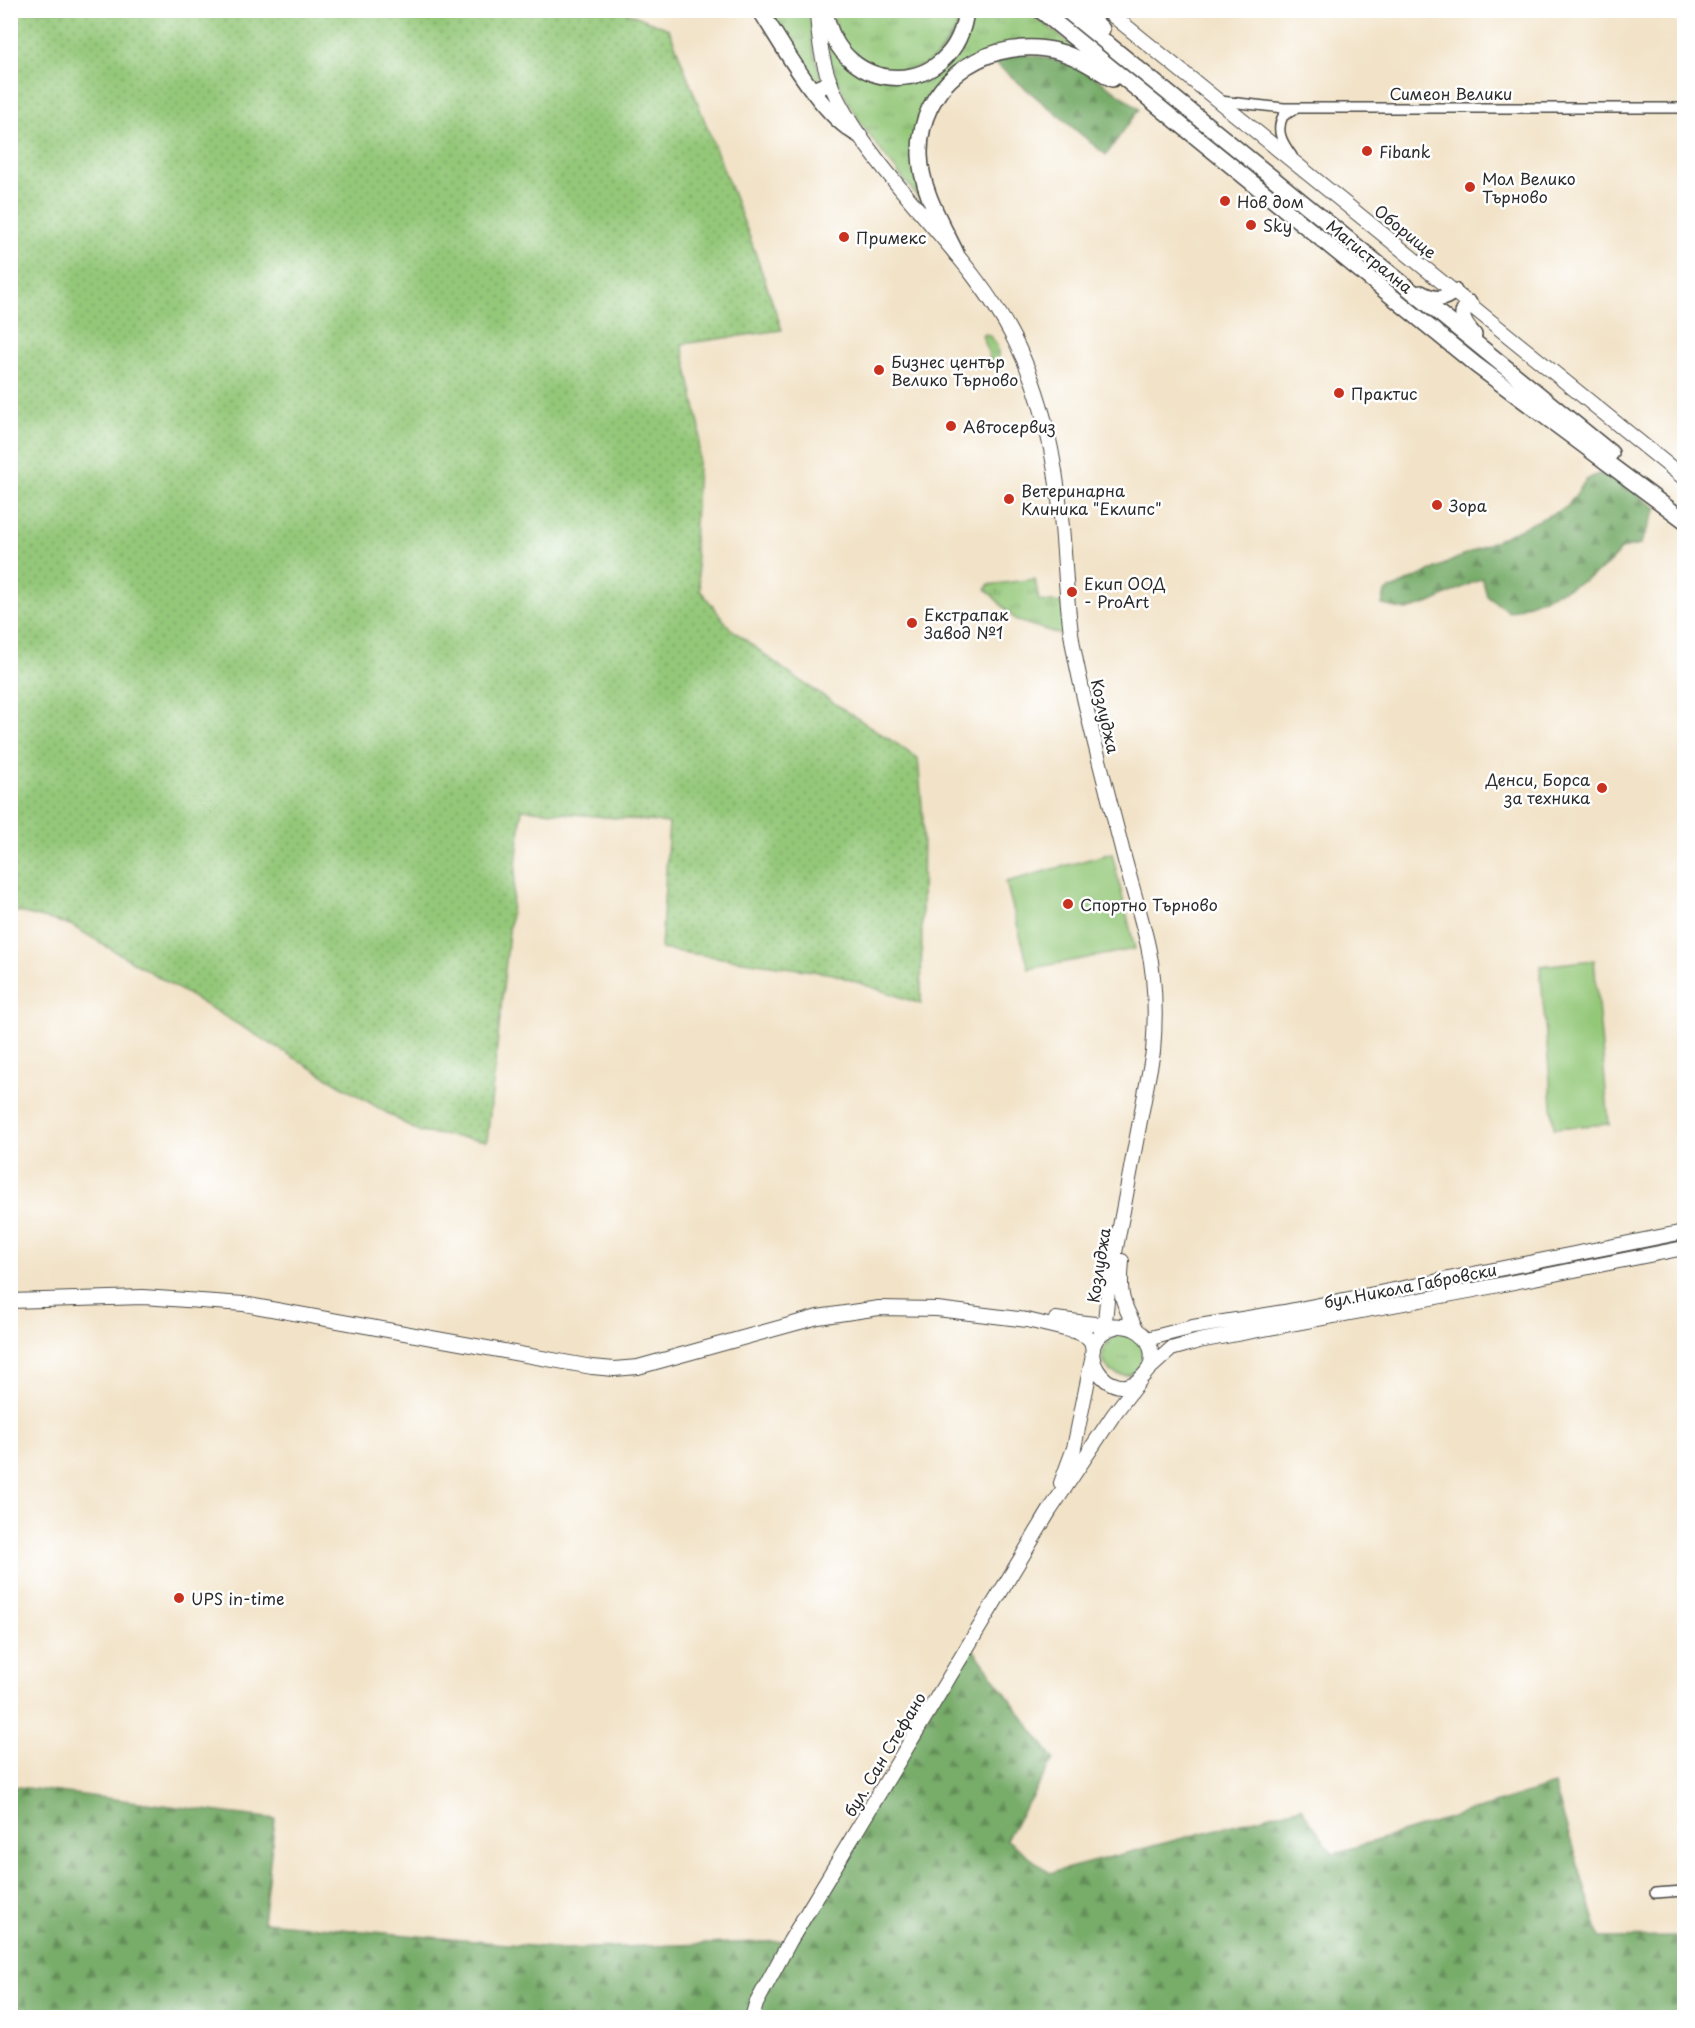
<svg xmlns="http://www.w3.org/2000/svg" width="1695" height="2028" font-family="'Playpen Sans',sans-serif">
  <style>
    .grass { fill: url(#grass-tufts); stroke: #607a52; stroke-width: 1.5 }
    .forest { fill: url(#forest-firs); stroke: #516c4a; stroke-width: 1.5 }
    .garden { fill: url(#garden-dots); stroke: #607a52; stroke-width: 1.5 }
    .pitch { fill: #94c879; stroke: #607a52; stroke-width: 1.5 }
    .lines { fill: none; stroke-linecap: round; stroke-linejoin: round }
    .street-casing { stroke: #494743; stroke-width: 12 }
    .secondary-casing { stroke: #494743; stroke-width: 16 }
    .primary-casing { stroke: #494743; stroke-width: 18 }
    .street { stroke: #fff; stroke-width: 9 }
    .secondary { stroke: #fff; stroke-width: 14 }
    .primary { stroke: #fff; stroke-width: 15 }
    .poi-dot { fill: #c8321e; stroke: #fff; stroke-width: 2 }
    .labels { text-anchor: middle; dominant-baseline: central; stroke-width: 5; stroke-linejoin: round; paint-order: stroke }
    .street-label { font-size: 16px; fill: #2b2b2b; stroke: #fff }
    .poi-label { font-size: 16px; fill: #2b2b2b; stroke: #fff; text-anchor: start }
  </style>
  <defs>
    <pattern id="grass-tufts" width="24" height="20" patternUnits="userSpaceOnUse" patternTransform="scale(1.5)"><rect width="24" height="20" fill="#94c879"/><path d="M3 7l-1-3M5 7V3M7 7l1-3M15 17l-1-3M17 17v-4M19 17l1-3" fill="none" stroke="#79a363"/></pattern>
    <pattern id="forest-firs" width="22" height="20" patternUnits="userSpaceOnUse" patternTransform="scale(1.5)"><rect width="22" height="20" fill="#77ac69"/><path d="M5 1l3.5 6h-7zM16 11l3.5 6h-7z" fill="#628c57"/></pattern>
    <pattern id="garden-dots" width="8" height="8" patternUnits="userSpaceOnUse" patternTransform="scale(1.5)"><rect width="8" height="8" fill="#94c879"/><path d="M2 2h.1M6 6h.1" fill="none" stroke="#79a363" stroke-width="1.8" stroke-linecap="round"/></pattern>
  </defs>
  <rect width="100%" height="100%" fill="#fff"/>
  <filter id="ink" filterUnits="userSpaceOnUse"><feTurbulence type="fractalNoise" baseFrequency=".0167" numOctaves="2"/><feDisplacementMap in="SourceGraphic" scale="12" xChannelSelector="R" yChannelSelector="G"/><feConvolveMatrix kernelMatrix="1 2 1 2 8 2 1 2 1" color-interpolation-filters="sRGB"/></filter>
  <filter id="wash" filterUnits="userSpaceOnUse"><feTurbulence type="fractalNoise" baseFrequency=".008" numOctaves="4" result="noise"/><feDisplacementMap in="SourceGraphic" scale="24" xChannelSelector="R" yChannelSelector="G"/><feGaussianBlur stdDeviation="1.35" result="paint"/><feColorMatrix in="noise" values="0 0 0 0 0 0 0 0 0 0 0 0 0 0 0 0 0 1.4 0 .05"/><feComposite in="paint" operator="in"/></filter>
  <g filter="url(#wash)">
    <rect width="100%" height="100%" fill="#f2e3c8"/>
    <path class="grass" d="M 767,11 L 810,11 L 813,48 L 822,81 L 816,83 Z
      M 831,11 L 961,11 L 955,33 L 941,53 L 924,65 L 905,71 L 885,71 L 864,63 L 841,41 Z
      M 970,11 L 1028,11 L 1086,57 L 993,48 L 922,118 L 930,212 C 888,158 833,104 825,33 L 844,60 L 920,78 Z
      M 986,334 C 995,338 1001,351 998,360 L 992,364 L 982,335 Z
      M 1035,579 L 1039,601 L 1063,603 L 1065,636 L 1024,623 L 1015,619 L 986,589 L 988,585 Z
      M1103 1355a20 20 0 1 1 40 0a20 20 0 1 1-40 0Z"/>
    <path class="forest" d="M 1020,54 C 1074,59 1097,77 1139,109 L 1106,155 L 994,62 Z
      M 1598,474 L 1609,475 L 1657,508 L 1640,545 L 1621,549 C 1599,583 1545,596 1509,612 L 1487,596 L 1482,578 L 1430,603 L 1407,610 L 1382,605 L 1385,592 L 1567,507 L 1586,480 Z
      M 970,1645 L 1054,1759 L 1006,1839 L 1050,1873 L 1301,1807 L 1333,1854 L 1554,1785 L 1600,1938 L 1684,1937 L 1684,2018 L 11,2018 L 11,1786 L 275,1819 L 263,1922 L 564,1949 L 789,1941 Z"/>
    <path class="garden" d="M 621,10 L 669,29 L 750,238 L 782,330 L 682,344 L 700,429 L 694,541 L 700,590 L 730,628 L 794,677 L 918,758 L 923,818 L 921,1004 L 833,974 L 661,949 L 669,823 L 522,809 L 487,1141 L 419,1132 L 71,925 L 11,910 L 11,11 Z"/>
    <path class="pitch" d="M 1112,853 L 1135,949 L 1029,969 L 1006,882 Z
      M 1594,960 L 1609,1124 L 1554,1128 L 1540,966 Z"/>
  </g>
  <g filter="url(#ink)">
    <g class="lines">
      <g class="street-casing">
        <path id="street" d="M 1220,101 L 1284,108 L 1684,108
          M 1292,156 C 1283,143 1275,132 1283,116 L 1295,109
          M 1655,1893 L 1684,1891"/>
      </g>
      <g class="secondary-casing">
        <path id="secondary" d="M 817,10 C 818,35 821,59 830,82 C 840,109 856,132 873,154 C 919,216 978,269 1013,337 C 1044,396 1056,463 1062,527 C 1066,568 1066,610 1074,651 C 1087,719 1106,786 1123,853 C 1131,884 1141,915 1148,946 C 1156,981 1156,1016 1153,1052 L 1108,1290 L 1104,1332
          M 1106,10 L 1684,478
          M 1122,1261 C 1119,1294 1121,1301 1137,1330
          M 10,1301 L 143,1297 L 244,1304 L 592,1367 L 614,1369 L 638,1367 L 818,1317 L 879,1308 L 937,1309 L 1027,1320 L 1077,1332 L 1086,1336 L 1091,1341 L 1093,1350
          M 1056,1319 C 1073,1321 1090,1324 1107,1325 C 1116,1326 1126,1325 1134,1329 C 1143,1333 1149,1340 1151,1350 C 1153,1359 1151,1368 1144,1375 C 1111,1414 1061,1339 1119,1326
          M 1147,1339 L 1193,1327 L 1284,1312 L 1684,1232
          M 1149,1369 L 1171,1349 L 1199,1341 L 1474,1290 L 1684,1248
          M 1061,1483 L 1074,1448 L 1092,1360
          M 752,2018 L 756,2004 L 790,1941 L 1050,1510 L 1114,1414 L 1140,1380"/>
      </g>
      <g class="primary-casing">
        <path id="primary" d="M 760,10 C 783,46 822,117 859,135
          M 825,10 C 839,101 957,99 966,10
          M 1040,10 L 1476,365 L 1684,520
          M 1066,10 L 1611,453
          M 1083,10 L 1102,29
          M 813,90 L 830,83
          M 956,253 C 941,222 921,190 920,155 C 918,86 981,40 1046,49 C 1070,52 1092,66 1112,79
          M 1421,293 C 1434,300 1443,301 1454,291
          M 1469,303 C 1457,315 1465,325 1474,335"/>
      </g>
      <use href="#street" class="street"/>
      <use href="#secondary" class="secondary"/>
      <use href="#primary" class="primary"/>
    </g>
  </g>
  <g class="poi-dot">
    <circle cx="1367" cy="151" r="6"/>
    <circle cx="1470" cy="187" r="6"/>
    <circle cx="1225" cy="201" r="6"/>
    <circle cx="1251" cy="225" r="6"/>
    <circle cx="844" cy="237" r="6"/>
    <circle cx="879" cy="370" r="6"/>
    <circle cx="1339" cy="393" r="6"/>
    <circle cx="951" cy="426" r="6"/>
    <circle cx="1009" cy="499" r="6"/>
    <circle cx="1437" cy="505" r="6"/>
    <circle cx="1072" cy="592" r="6"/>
    <circle cx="912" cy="623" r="6"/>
    <circle cx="1602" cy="788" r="6"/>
    <circle cx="1068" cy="904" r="6"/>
    <circle cx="179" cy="1598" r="6"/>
  </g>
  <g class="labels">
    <g class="street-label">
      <text x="1451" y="93">Симеон Велики</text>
      <text transform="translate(1406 231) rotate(39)">Оборище</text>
      <text transform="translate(1370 256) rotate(39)">Магистрална</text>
      <text transform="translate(1106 716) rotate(77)">Козлуджа</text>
      <text transform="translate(1098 1265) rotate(-81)">Козлуджа</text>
      <text transform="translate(1410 1285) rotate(-11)">бул.Никола Габровски</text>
      <text transform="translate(884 1754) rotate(-59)">бул. Сан Стефано</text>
    </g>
    <g class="poi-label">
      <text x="1379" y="151">Fibank</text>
      <text x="1482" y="178">Мол Велико<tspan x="1482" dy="18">Търново</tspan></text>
      <text x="1237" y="201">Нов дом</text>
      <text x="1263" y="225">Sky</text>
      <text x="856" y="237">Примекс</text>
      <text x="891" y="361">Бизнес център<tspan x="891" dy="18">Велико Търново</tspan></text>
      <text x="1351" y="393">Практис</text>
      <text x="963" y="426">Автосервиз</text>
      <text x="1021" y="490">Ветеринарна<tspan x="1021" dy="18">Клиника "Еклипс"</tspan></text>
      <text x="1449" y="505">Зора</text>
      <text x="1084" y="583">Екип ООД<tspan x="1084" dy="18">- ProArt</tspan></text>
      <text x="924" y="614">Екстрапак<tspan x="924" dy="18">Завод №1</tspan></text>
      <text x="1590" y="779" text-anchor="end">Денси, Борса<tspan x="1590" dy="18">за техника</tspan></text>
      <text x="1080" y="904">Спортно Търново</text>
      <text x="191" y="1598">UPS in-time</text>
    </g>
  </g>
  <rect width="1695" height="2028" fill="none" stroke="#fff" stroke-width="36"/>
</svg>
